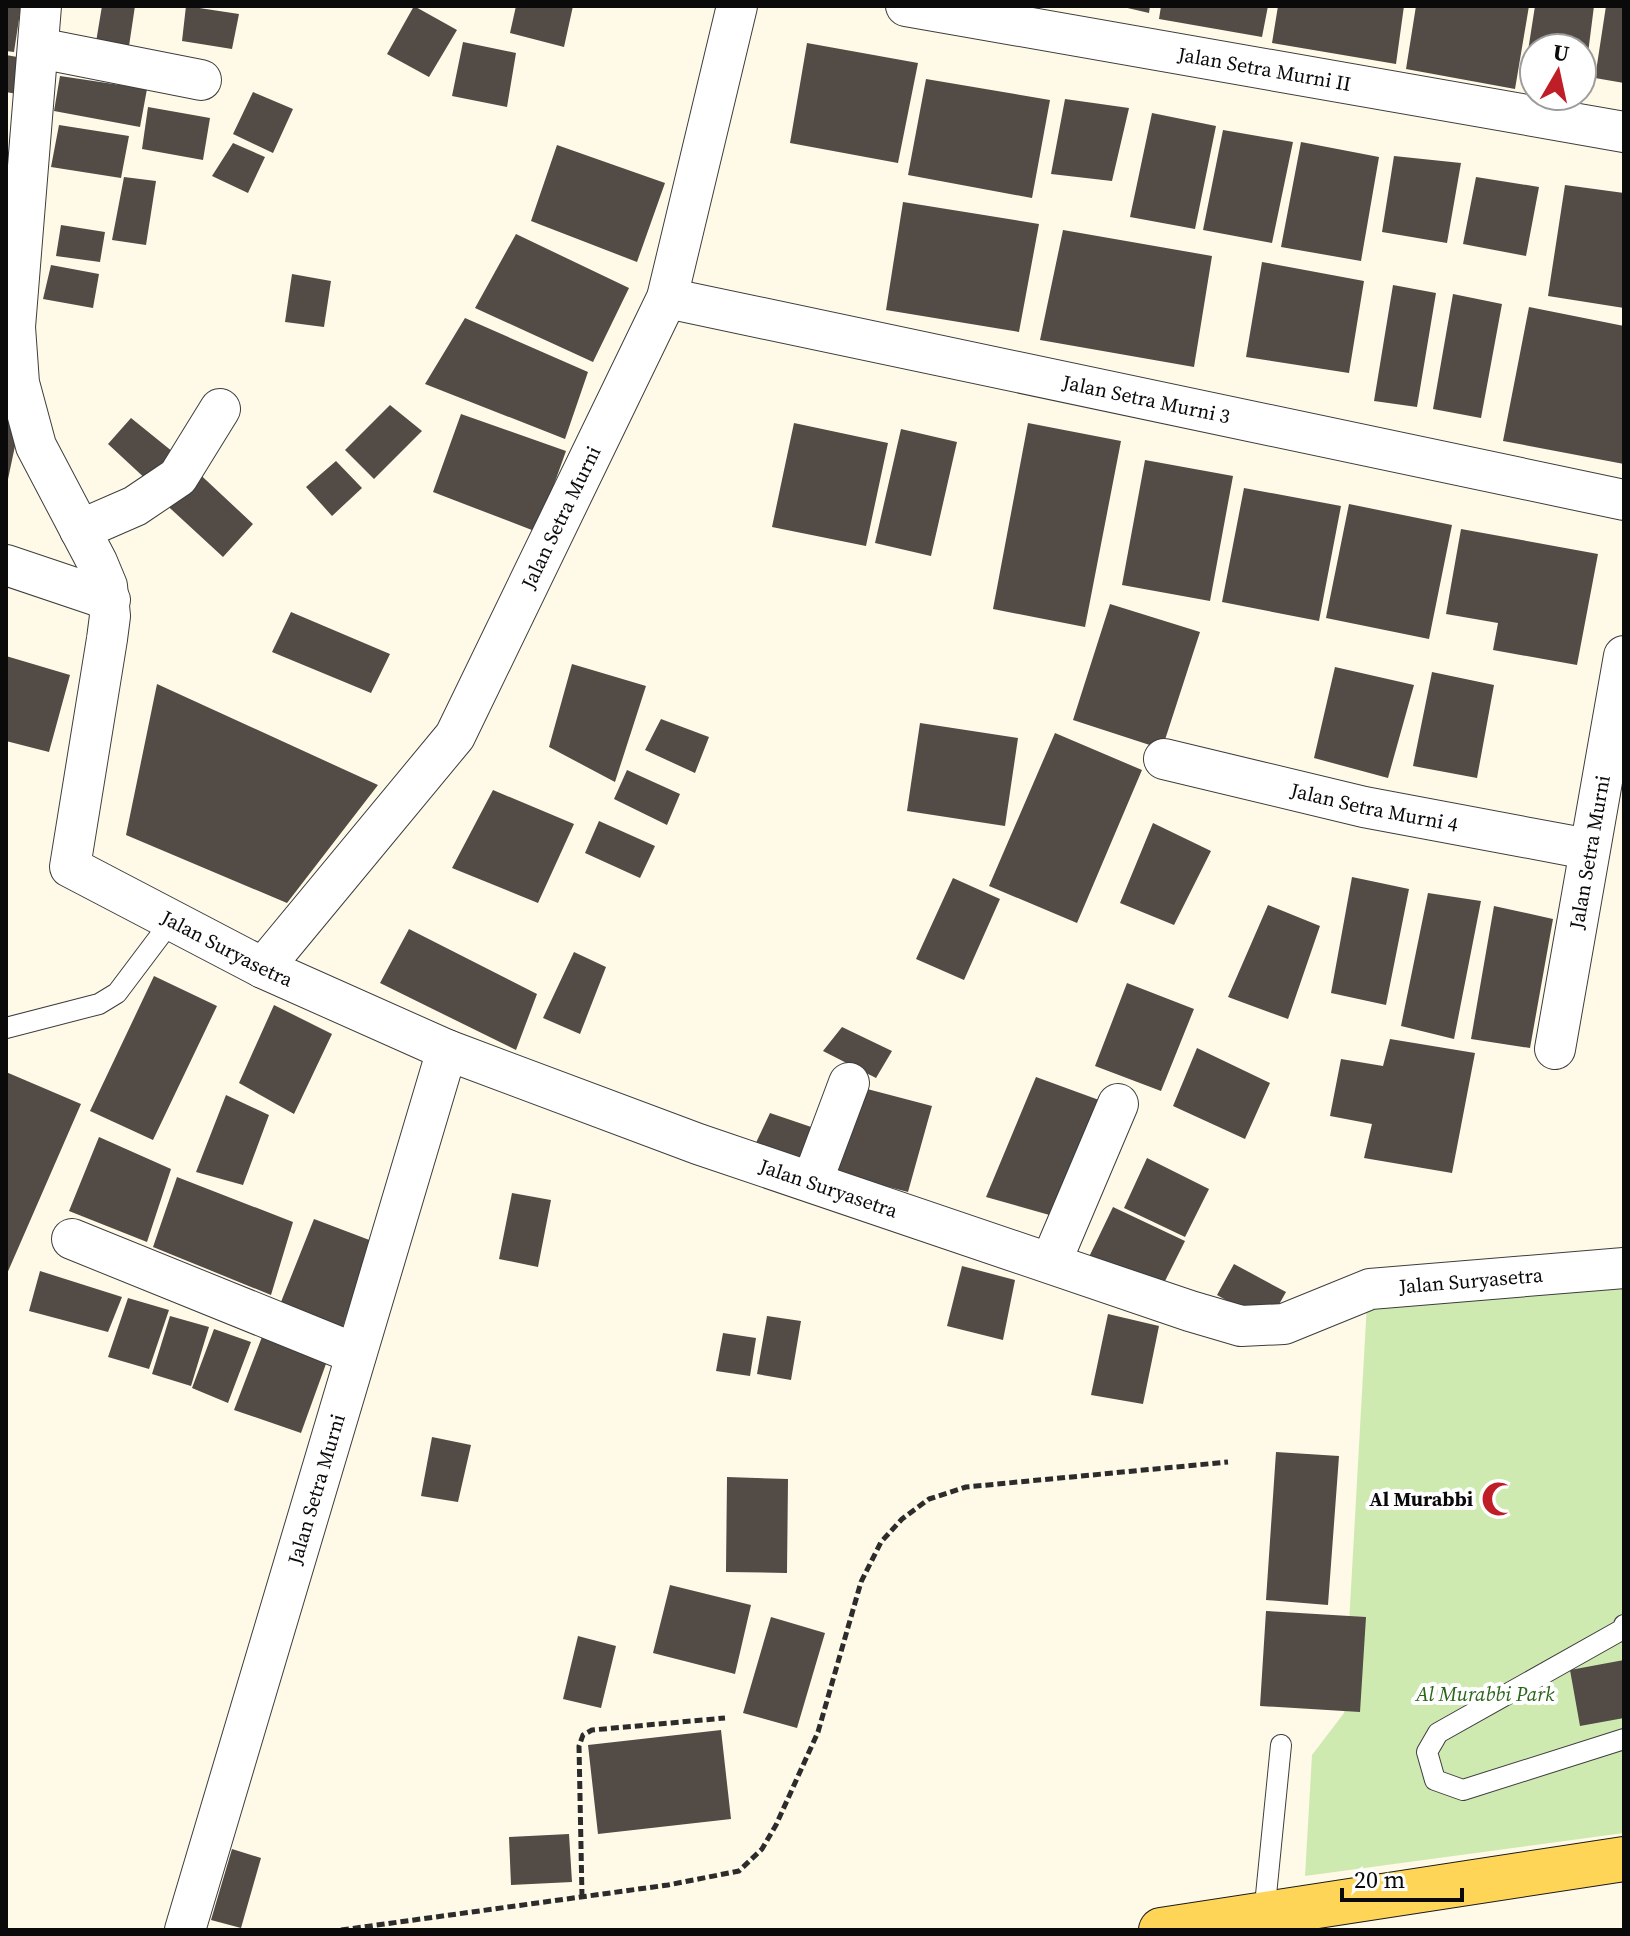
<svg xmlns="http://www.w3.org/2000/svg" width="1630" height="1936" font-family="'Source Serif 4',serif">
  <style>
    .green { fill: #cfeab1 }
    .building { fill: #534b46 }
    .lines { fill: none; stroke-linecap: round; stroke-linejoin: round }
    .lane-casing { stroke: #3d3d3d; stroke-width: 22 }
    .street-casing { stroke: #3d3d3d; stroke-width: 42 }
    .primary-casing { stroke: #1b1b1b; stroke-width: 46 }
    .path { stroke: #2c2c2c; stroke-width: 5; stroke-dasharray: 8 4; stroke-linecap: butt }
    .lane { stroke: #fff; stroke-width: 20 }
    .street { stroke: #fff; stroke-width: 40 }
    .primary { stroke: #ffd558; stroke-width: 44 }
    .labels { text-anchor: middle; dominant-baseline: central; stroke-width: 8; stroke-linejoin: round; paint-order: stroke }
    .street-label { font-size: 20px; fill: #0a0a0a; stroke: #fff }
    .poi-label { font-size: 20px; font-weight: bold; fill: #0a0a0a; stroke: #fff; text-anchor: end }
    .park-label { font-size: 20px; font-style: italic; fill: #296419; stroke: #fff }
  </style>
  <rect width="100%" height="100%" fill="#fffae8"/>
  <path class="green" d="M 1624,1274 L 1624,1833 L 1305,1876 L 1312,1755 L 1344,1713 L 1367,1303 Z"/>
  <path class="building" d="M 6,6 L 21,6 L 14,52 L 6,51 Z
    M 102,6 L 135,6 L 129,46 L 96,42 Z
    M 186,6 L 239,14 L 232,49 L 182,41 Z
    M 414,6 L 457,30 L 429,77 L 387,54 Z
    M 516,6 L 573,6 L 564,47 L 510,33 Z
    M 1119,6 L 1150,6 L 1149,13 Z
    M 1161,6 L 1268,6 L 1262,37 L 1159,19 Z
    M 1278,6 L 1404,6 L 1396,64 L 1272,43 Z
    M 1416,6 L 1529,6 L 1515,89 L 1406,69 Z
    M 1535,6 L 1594,6 L 1585,77 L 1582,76 L 1582,48 L 1534,48 L 1534,71 L 1525,70 Z
    M 1606,6 L 1624,6 L 1624,83 L 1595,78 Z
    M 463,42 L 516,53 L 507,107 L 452,96 Z
    M 807,43 L 918,63 L 898,163 L 790,143 Z
    M 6,55 L 23,58 L 17,94 L 6,92 Z
    M 60,76 L 147,89 L 140,127 L 54,111 Z
    M 926,79 L 1050,100 L 1032,198 L 908,175 Z
    M 253,92 L 293,109 L 273,153 L 233,134 Z
    M 1065,99 L 1129,108 L 1112,181 L 1051,174 Z
    M 148,107 L 210,118 L 203,160 L 142,149 Z
    M 1152,113 L 1216,126 L 1195,229 L 1130,217 Z
    M 59,125 L 129,136 L 121,178 L 51,167 Z
    M 1223,130 L 1293,142 L 1272,243 L 1203,230 Z
    M 1301,142 L 1379,157 L 1361,261 L 1281,247 Z
    M 233,143 L 265,157 L 248,193 L 212,176 Z
    M 557,145 L 665,183 L 637,262 L 531,221 Z
    M 1394,156 L 1461,163 L 1447,243 L 1382,232 Z
    M 124,177 L 156,181 L 146,245 L 112,240 Z
    M 1476,177 L 1539,187 L 1526,256 L 1463,244 Z
    M 1565,185 L 1624,193 L 1624,308 L 1548,296 Z
    M 903,202 L 1039,224 L 1019,332 L 886,310 Z
    M 61,225 L 105,232 L 100,262 L 56,256 Z
    M 1063,230 L 1212,256 L 1194,367 L 1040,340 Z
    M 516,234 L 629,288 L 593,362 L 475,308 Z
    M 1262,262 L 1364,281 L 1349,373 L 1246,357 Z
    M 51,265 L 99,274 L 93,308 L 43,299 Z
    M 292,274 L 331,281 L 324,327 L 285,322 Z
    M 1393,285 L 1436,293 L 1417,407 L 1374,401 Z
    M 1453,294 L 1502,304 L 1481,418 L 1433,409 Z
    M 1529,307 L 1624,326 L 1624,464 L 1503,441 Z
    M 465,318 L 588,372 L 565,439 L 425,384 Z
    M 6,399 L 24,403 L 7,484 L 6,483 Z
    M 390,405 L 422,431 L 374,479 L 345,450 Z
    M 461,414 L 566,451 L 537,532 L 433,492 Z
    M 131,418 L 173,452 L 149,482 L 108,444 Z
    M 794,423 L 888,443 L 866,546 L 772,527 Z
    M 1028,423 L 1121,441 L 1085,627 L 993,609 Z
    M 901,429 L 957,442 L 931,556 L 875,543 Z
    M 1145,460 L 1233,476 L 1210,601 L 1122,585 Z
    M 336,461 L 362,488 L 332,516 L 306,487 Z
    M 191,466 L 253,524 L 223,557 L 159,498 Z
    M 1244,488 L 1341,506 L 1319,621 L 1222,602 Z
    M 1349,504 L 1452,525 L 1429,639 L 1326,618 Z
    M 1461,529 L 1598,554 L 1577,665 L 1493,650 L 1498,623 L 1446,614 Z
    M 1110,604 L 1200,632 L 1162,749 L 1073,720 Z
    M 291,612 L 390,654 L 371,693 L 272,652 Z
    M 6,656 L 70,675 L 49,752 L 6,741 Z
    M 572,664 L 646,686 L 615,782 L 549,747 Z
    M 1335,667 L 1414,685 L 1388,778 L 1314,758 Z
    M 1432,672 L 1494,685 L 1477,778 L 1413,766 Z
    M 157,684 L 378,785 L 287,903 L 126,835 Z
    M 661,719 L 709,737 L 695,773 L 645,750 Z
    M 920,723 L 1018,738 L 1005,826 L 907,811 Z
    M 1055,733 L 1142,770 L 1077,923 L 989,886 Z
    M 627,770 L 680,794 L 667,825 L 614,799 Z
    M 493,790 L 574,824 L 538,903 L 452,868 Z
    M 599,821 L 655,846 L 640,878 L 585,853 Z
    M 1153,823 L 1211,851 L 1174,925 L 1120,903 Z
    M 1352,877 L 1409,889 L 1386,1005 L 1331,993 Z
    M 953,878 L 1000,899 L 964,980 L 916,959 Z
    M 1428,893 L 1481,901 L 1454,1039 L 1401,1026 Z
    M 1268,905 L 1320,926 L 1288,1019 L 1228,997 Z
    M 1494,906 L 1553,919 L 1530,1048 L 1471,1039 Z
    M 409,929 L 537,994 L 516,1050 L 380,983 Z
    M 574,952 L 606,967 L 580,1034 L 543,1018 Z
    M 154,976 L 217,1006 L 153,1140 L 90,1111 Z
    M 1127,983 L 1194,1009 L 1161,1091 L 1095,1066 Z
    M 274,1005 L 332,1034 L 294,1114 L 239,1083 Z
    M 842,1027 L 892,1051 L 876,1078 L 823,1051 Z
    M 1390,1039 L 1475,1053 L 1452,1173 L 1364,1158 L 1372,1124 L 1330,1116 L 1341,1059 L 1383,1066 Z
    M 1197,1048 L 1270,1083 L 1245,1139 L 1173,1106 Z
    M 6,1072 L 81,1104 L 6,1276 Z
    M 1036,1077 L 1099,1100 L 1053,1216 L 986,1197 Z
    M 852,1085 L 932,1106 L 908,1192 L 832,1172 Z
    M 226,1095 L 269,1115 L 243,1185 L 196,1172 Z
    M 770,1113 L 823,1131 L 809,1169 L 753,1149 Z
    M 99,1137 L 171,1169 L 147,1242 L 69,1211 Z
    M 1147,1158 L 1209,1189 L 1185,1237 L 1124,1208 Z
    M 177,1177 L 293,1222 L 271,1295 L 153,1247 Z
    M 512,1193 L 551,1200 L 538,1267 L 499,1259 Z
    M 1113,1207 L 1185,1241 L 1159,1293 L 1088,1259 Z
    M 314,1219 L 372,1241 L 342,1329 L 279,1307 Z
    M 1234,1264 L 1286,1292 L 1268,1324 L 1217,1295 Z
    M 962,1266 L 1015,1280 L 1003,1340 L 947,1326 Z
    M 40,1271 L 122,1297 L 108,1332 L 29,1311 Z
    M 128,1298 L 169,1310 L 149,1369 L 108,1357 Z
    M 1108,1314 L 1159,1326 L 1143,1404 L 1091,1395 Z
    M 170,1316 L 209,1327 L 191,1386 L 152,1374 Z
    M 767,1316 L 801,1321 L 791,1380 L 757,1374 Z
    M 214,1329 L 251,1342 L 228,1403 L 192,1388 Z
    M 265,1329 L 331,1350 L 301,1433 L 234,1410 Z
    M 723,1333 L 756,1338 L 750,1376 L 716,1371 Z
    M 432,1437 L 471,1445 L 458,1502 L 421,1496 Z
    M 1276,1452 L 1339,1456 L 1328,1605 L 1266,1600 Z
    M 727,1477 L 788,1479 L 787,1573 L 726,1572 Z
    M 670,1585 L 751,1605 L 735,1674 L 653,1653 Z
    M 1266,1611 L 1366,1617 L 1360,1712 L 1260,1706 Z
    M 771,1617 L 825,1633 L 797,1728 L 743,1713 Z
    M 578,1636 L 616,1646 L 601,1708 L 563,1699 Z
    M 1624,1660 L 1624,1718 L 1580,1726 L 1570,1670 Z
    M 721,1730 L 731,1819 L 598,1834 L 588,1745 Z
    M 569,1834 L 572,1882 L 511,1885 L 509,1837 Z
    M 232,1849 L 261,1858 L 241,1928 L 211,1920 Z"/>
  <g class="lines">
    <g class="lane-casing">
      <path id="lane" d="M 6,1028 L 99,1004 L 117,993 L 172,920
        M 1624,1625 L 1623,1629 L 1438,1733 L 1427,1752 L 1435,1780 L 1463,1790 L 1624,1739
        M 1264,1915 L 1281,1745"/>
    </g>
    <g class="street-casing">
      <g id="street">
        <path id="s1" d="M 41,6 L 15,327 L 19,383 L 36,446 L 97,562 L 107,586 L 110,616 L 107,639 L 70,867 L 263,968 L 447,1050 L 698,1144 L 1190,1311 L 1241,1326 L 1284,1324 L 1370,1289 L 1624,1268"/>
        <path id="s2" d="M 906,6 L 1624,132"/>
        <path d="M 39,48 L 201,80"/>
        <path id="s3" d="M 667,298 L 1624,500"/>
        <path d="M 80,530 L 135,506 L 178,477 L 220,409"/>
        <path d="M 6,565 L 110,600"/>
        <path id="s4" d="M 1164,759 L 1364,807 L 1588,849"/>
        <path id="s5" d="M 263,968 L 455,736 L 667,298 L 737,6"/>
        <path id="s6" d="M 1555,1049 L 1624,656"/>
        <path d="M 812,1182 L 849,1083"/>
        <path d="M 72,1239 L 356,1354"/>
        <path d="M 1051,1262 L 1118,1104"/>
        <path id="s7" d="M 185,1930 L 447,1050"/>
      </g>
    </g>
    <g class="primary-casing">
      <path id="primary" d="M 1161,1930 L 1624,1859"/>
    </g>
    <path class="path" d="M 582,1897 L 579,1746 L 583,1735 L 592,1730 L 725,1718
      M 341,1930 L 668,1885 L 739,1871 L 762,1849 L 776,1825 L 818,1732 L 861,1582 L 881,1542 L 902,1519 L 929,1499 L 966,1487 L 1228,1462"/>
    <use href="#lane" class="lane"/>
    <use href="#street" class="street"/>
    <use href="#primary" class="primary"/>
  </g>
  <defs>
    <g id="mosque-bare" transform="scale(2.76)"><path d="M3.5-4.9A6 6 0 1 0 3.5 4.9A5 5 0 1 1 3.5-4.9Z" fill="#bf1e27" stroke="#fff" stroke-width="2.5" paint-order="stroke"/></g>
  </defs>
  <g fill-rule="evenodd">
    <use href="#mosque-bare" x="1499" y="1499"/>
  </g>
  <g class="labels">
    <g class="street-label">
      <text stroke="none"><textPath href="#s2" startOffset="364">Jalan Setra Murni II</textPath></text>
      <text stroke="none"><textPath href="#s3" startOffset="490">Jalan Setra Murni 3</textPath></text>
      <text stroke="none"><textPath href="#s5" startOffset="544">Jalan Setra Murni</textPath></text>
      <text stroke="none"><textPath href="#s4" startOffset="216">Jalan Setra Murni 4</textPath></text>
      <text stroke="none"><textPath href="#s6" startOffset="200">Jalan Setra Murni</textPath></text>
      <text stroke="none"><textPath href="#s1" startOffset="1062">Jalan Suryasetra</textPath></text>
      <text stroke="none"><textPath href="#s1" startOffset="1710">Jalan Suryasetra</textPath></text>
      <text stroke="none"><textPath href="#s1" startOffset="2382">Jalan Suryasetra</textPath></text>
      <text stroke="none"><textPath href="#s7" startOffset="460">Jalan Setra Murni</textPath></text>
    </g>
    <g class="poi-label">
      <text x="1473" y="1499">Al Murabbi</text>
    </g>
    <g class="park-label">
      <text x="1485" y="1694">Al Murabbi Park</text>
    </g>
  </g>
  <rect width="1630" height="1936" fill="none" stroke="#0a0a0a" stroke-width="16"/>
  <g transform="translate(1558 72) rotate(9)"><circle r="38" fill="#ffffff" stroke="#9d9d9d" stroke-width="2"/>
  <path d="M0-6L14 30L0 20L-14 30Z" fill="#bf1e27"/>
  <text y="-12" font-size="22" font-weight="bold" text-anchor="middle" fill="#0a0a0a">U</text>
  </g>
  <path d="M1342 1888v12h120v-12" fill="none" stroke="#0a0a0a" stroke-width="4"/>
  <text x="1354" y="1888" font-size="24" fill="#0a0a0a" stroke="#ffffff" stroke-width="6" paint-order="stroke">20 m</text>
</svg>
